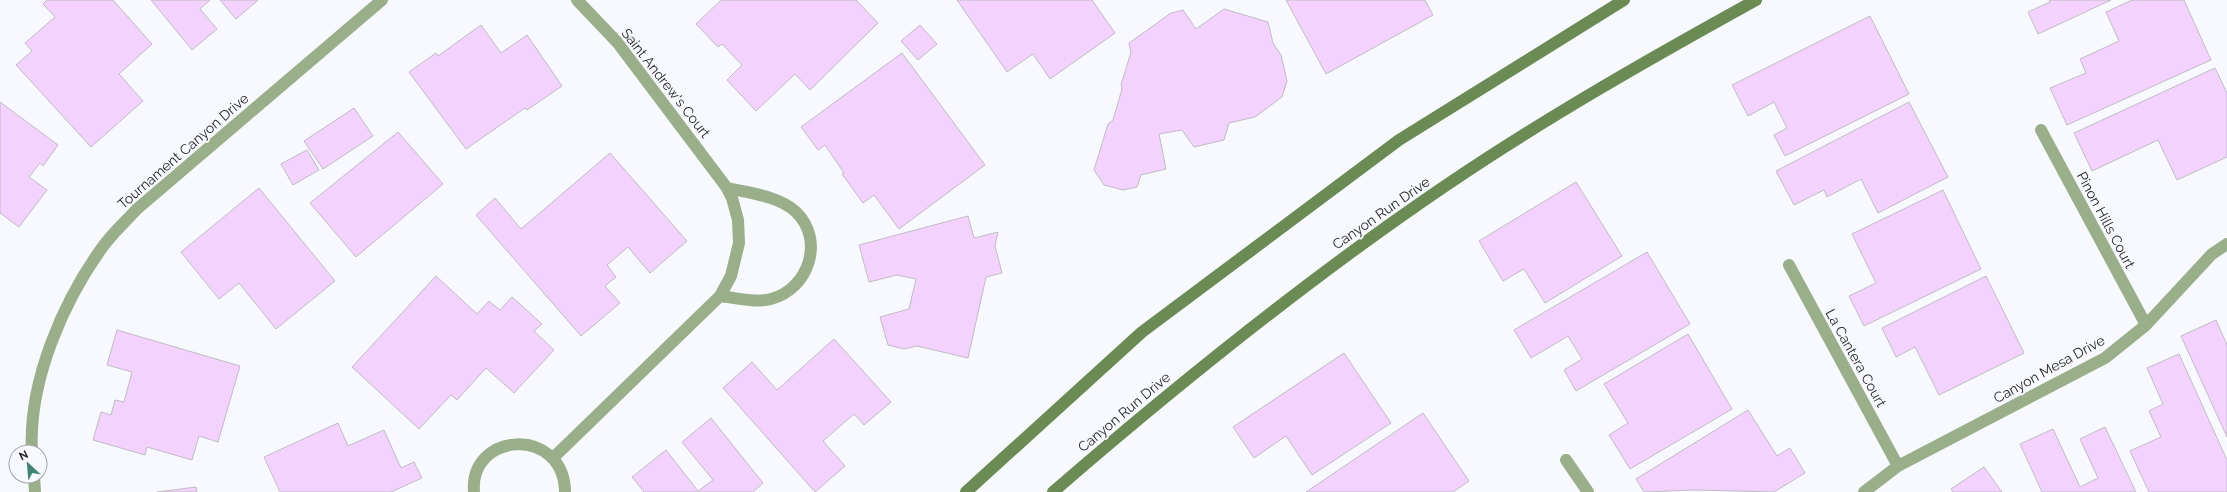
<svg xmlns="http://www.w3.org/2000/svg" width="2227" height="492" font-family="Raleway,sans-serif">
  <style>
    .building { fill: #f3d2ff; stroke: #c0bcc2 }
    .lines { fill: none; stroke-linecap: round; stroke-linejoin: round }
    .street { stroke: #99af8a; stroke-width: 12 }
    .secondary { stroke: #6a8b53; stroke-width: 12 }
    .labels { text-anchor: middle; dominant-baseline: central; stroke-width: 4; stroke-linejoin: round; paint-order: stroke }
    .street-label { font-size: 14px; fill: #262629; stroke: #f7f9fe }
  </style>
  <rect width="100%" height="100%" fill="#f7f9fe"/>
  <path class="building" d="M 47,0 L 113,0 L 152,44 L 119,74 L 143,101 L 91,147 L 16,65 L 32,51 L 25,43 L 55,17 L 43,4 Z
    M 151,0 L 210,0 L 200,9 L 217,29 L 192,50 Z
    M 220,0 L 258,0 L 236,19 Z
    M 721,0 L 856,0 L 878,23 L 810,90 L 795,74 L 756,111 L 727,80 L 742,65 L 722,44 L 718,47 L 696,24 Z
    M 957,0 L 1092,0 L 1115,33 L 1050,79 L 1033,54 L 1007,72 Z
    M 1286,0 L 1425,0 L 1433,15 L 1326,74 Z
    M 2049,0 L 2111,0 L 2038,34 L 2028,12 L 2050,2 Z
    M 2132,0 L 2184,0 L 2211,60 L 2067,125 L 2050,88 L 2086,73 L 2080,59 L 2119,41 L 2106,12 Z
    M 1224,9 L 1268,22 L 1273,43 L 1281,55 L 1287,81 L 1282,97 L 1255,117 L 1229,123 L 1224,140 L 1194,147 L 1182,130 L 1159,134 L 1166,169 L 1141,175 L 1137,187 L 1123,190 L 1104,185 L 1094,170 L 1108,124 L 1113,120 L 1122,89 L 1121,85 L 1131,52 L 1129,43 L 1171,13 L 1183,10 L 1196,29 Z
    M 1870,16 L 1909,94 L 1785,156 L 1774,135 L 1787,128 L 1774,102 L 1748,116 L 1732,85 Z
    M 481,25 L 501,53 L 527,35 L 562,86 L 527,110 L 525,108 L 466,149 L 409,72 L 436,53 L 438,56 Z
    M 920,25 L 937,44 L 918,60 L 901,41 Z
    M 902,53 L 985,165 L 899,229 L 874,195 L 863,203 L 842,174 L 844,173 L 825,145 L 818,150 L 801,127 Z
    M 2215,68 L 2227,93 L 2227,157 L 2177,180 L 2158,140 L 2092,171 L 2074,133 Z
    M 0,102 L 58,145 L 43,166 L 40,163 L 29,177 L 47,190 L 19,227 L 0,213 Z
    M 1909,102 L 1948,177 L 1878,213 L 1861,179 L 1827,197 L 1824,190 L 1794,205 L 1776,171 Z
    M 354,108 L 373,136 L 323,169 L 304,141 Z
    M 398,132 L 443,184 L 356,257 L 310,203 Z
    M 307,150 L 319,170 L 293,185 L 281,164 Z
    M 610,153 L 687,241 L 650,273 L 628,247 L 607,265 L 616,277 L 605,286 L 620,303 L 581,336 L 476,215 L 495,198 L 521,229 Z
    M 1576,182 L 1622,256 L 1545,303 L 1524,269 L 1503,281 L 1479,241 Z
    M 259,188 L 335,281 L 276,329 L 239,283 L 219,299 L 181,252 Z
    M 1943,190 L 1981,269 L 1864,326 L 1849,296 L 1876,283 L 1852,234 Z
    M 968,216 L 974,238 L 998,232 L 995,246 L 1002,273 L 986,277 L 968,358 L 917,346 L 904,349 L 888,345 L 880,317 L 909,309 L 916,279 L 897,275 L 869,282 L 859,245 Z
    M 1647,252 L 1690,324 L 1576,391 L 1564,370 L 1582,359 L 1568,336 L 1531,358 L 1514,330 Z
    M 436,276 L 477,314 L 489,301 L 500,310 L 512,297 L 542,324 L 534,331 L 554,350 L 514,393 L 486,368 L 457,400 L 451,395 L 419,429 L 352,367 Z
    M 1986,276 L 2024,353 L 1939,395 L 1915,347 L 1896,357 L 1882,328 Z
    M 2216,320 L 2227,345 L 2227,437 L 2181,336 Z
    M 117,330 L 240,366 L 218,442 L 199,436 L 192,460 L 147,447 L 145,455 L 93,440 L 101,412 L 111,415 L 115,400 L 124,402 L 132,372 L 107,365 Z
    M 1688,334 L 1732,409 L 1630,469 L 1609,435 L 1628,423 L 1604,384 Z
    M 834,339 L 891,402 L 864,425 L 854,414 L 823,441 L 845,466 L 815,492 L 723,388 L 752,362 L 777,390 Z
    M 1344,353 L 1391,423 L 1312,475 L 1286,436 L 1254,458 L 1233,427 Z
    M 2179,354 L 2227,460 L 2227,492 L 2149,492 L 2130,451 L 2161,437 L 2149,411 L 2163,404 L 2147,368 Z
    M 1748,410 L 1777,456 L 1790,448 L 1805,473 L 1774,492 L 1694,490 L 1644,492 L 1636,479 Z
    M 1423,413 L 1469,481 L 1453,492 L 1306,492 Z
    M 711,418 L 763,483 L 753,492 L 644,492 L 632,477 L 666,450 L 698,491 L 713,480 L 682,442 Z
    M 338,423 L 348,446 L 384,430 L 401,468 L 414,462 L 422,478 L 391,492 L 280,492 L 264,457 Z
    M 2105,427 L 2136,492 L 2042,492 L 2020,444 L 2053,429 L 2080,487 L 2098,478 L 2080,439 Z
    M 1984,467 L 2002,492 L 1953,492 L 1951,489 Z
    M 196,487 L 197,492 L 157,492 Z"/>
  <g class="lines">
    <path class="street" d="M 2041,130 L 2146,325
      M 1789,265 L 1898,466
      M 720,296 C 736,298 755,303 771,299 C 809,289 825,240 796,212 C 779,196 749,193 727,188
      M 32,452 C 28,382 63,301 104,245 C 114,232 126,221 137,209 L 382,0
      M 553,458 L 720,296 L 731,276 L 739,243 L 738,220 L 732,198 L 727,188 L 617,42 L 577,0
      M 1566,460 L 1588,492
      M 34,476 L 35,492
      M 474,492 C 469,431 564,426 565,492
      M 1864,492 L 1898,466 L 2105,358 L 2146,325 L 2212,254 L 2227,244"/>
    <path class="secondary" d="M 966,492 L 1142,332 L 1399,140 L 1624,0
      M 1053,492 C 1179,383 1309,278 1448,184 C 1547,117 1651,58 1756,0"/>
  </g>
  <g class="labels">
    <g class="street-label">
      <text transform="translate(666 83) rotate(52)">Saint Andrew's Court</text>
      <text transform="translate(183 151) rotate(-41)">Tournament Canyon Drive</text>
      <text transform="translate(1381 213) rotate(-35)">Canyon Run Drive</text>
      <text transform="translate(2106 220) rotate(62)">Pinon Hills Court</text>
      <text transform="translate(1856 358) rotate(61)">La Cantera Court</text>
      <text transform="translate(2049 369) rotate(-29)">Canyon Mesa Drive</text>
      <text transform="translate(1124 412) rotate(-40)">Canyon Run Drive</text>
    </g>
  </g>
  <g transform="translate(28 464) rotate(334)"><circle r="19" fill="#f7f9fe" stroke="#a3a5a9"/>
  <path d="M0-3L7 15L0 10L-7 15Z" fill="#428576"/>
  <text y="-6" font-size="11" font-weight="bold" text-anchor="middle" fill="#262629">N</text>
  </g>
</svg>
